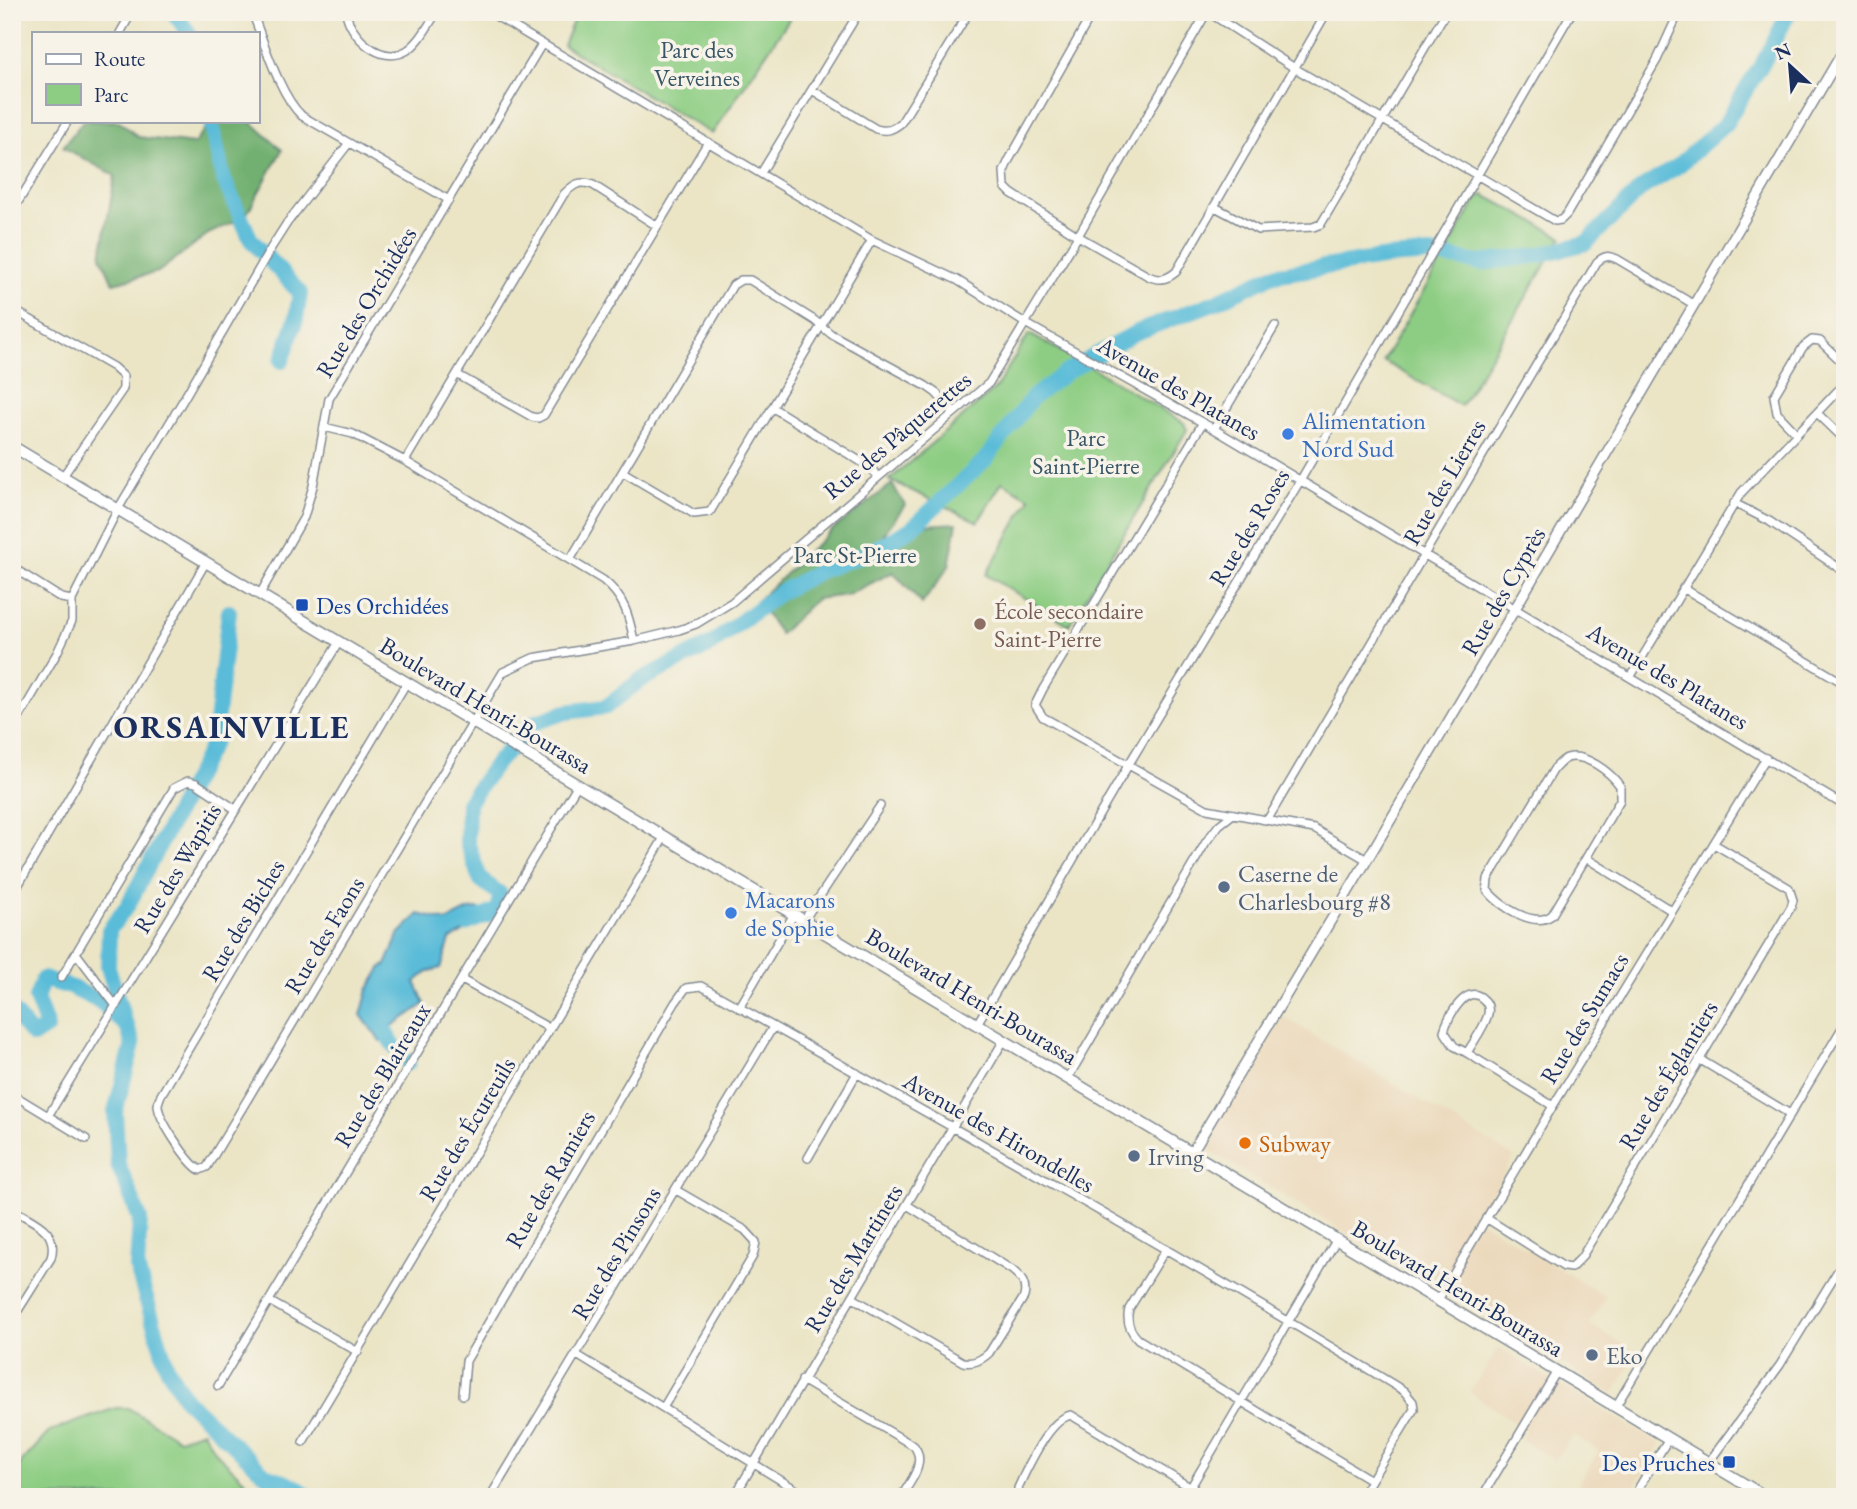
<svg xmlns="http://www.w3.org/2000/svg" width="1857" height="1509" font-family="'EB Garamond',serif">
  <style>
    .built { fill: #ebd8ba }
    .green { fill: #8dcd83; stroke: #547e70; stroke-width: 2 }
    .forest { fill: #72b071; stroke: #467068; stroke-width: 2 }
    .water { fill: #5abcd8; stroke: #3a769b; stroke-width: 2 }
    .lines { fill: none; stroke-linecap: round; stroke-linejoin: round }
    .river { stroke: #5abcd8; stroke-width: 16 }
    .minor-casing { stroke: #838a92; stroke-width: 10 }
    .tertiary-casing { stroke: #838a92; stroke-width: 12 }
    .secondary-casing { stroke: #838a92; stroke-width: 13 }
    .minor { stroke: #fff; stroke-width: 7 }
    .tertiary { stroke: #fff; stroke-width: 9 }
    .secondary { stroke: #fff; stroke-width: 10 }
    .shop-dot { fill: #3f7fe0; stroke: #f7f3e8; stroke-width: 2.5 }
    .transit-dot { fill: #1a4fb4; stroke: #f7f3e8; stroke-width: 2.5 }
    .education-dot { fill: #8d6e63; stroke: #f7f3e8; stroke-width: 2.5 }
    .service-dot { fill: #5c6f8a; stroke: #f7f3e8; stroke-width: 2.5 }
    .food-dot { fill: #e8710a; stroke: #f7f3e8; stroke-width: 2.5 }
    .labels { text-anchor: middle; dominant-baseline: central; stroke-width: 7; stroke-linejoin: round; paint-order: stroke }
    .park-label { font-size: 24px; fill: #385667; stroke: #f7f3e8 }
    .street-label { font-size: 24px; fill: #1b2f5e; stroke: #f7f3e8 }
    .shop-label { font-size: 24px; fill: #366cbe; stroke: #f7f3e8; text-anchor: start }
    .transit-label { font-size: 24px; fill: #164399; stroke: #f7f3e8; text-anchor: start }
    .education-label { font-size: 24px; fill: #785e54; stroke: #f7f3e8; text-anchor: start }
    .service-label { font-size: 24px; fill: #4e5e75; stroke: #f7f3e8; text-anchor: start }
    .food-label { font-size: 24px; fill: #c56008; stroke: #f7f3e8; text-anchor: start }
    .district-label { font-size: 32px; font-weight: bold; letter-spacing: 2px; fill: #1b2f5e; stroke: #f7f3e8 }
  </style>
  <rect width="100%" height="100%" fill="#f7f3e8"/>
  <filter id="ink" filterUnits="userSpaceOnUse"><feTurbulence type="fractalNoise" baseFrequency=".0143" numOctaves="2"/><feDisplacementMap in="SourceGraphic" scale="14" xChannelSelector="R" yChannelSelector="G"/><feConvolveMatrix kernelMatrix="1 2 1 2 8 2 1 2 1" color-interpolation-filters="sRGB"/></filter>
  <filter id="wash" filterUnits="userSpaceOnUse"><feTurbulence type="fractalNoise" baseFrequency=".00686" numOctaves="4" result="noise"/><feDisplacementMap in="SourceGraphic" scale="28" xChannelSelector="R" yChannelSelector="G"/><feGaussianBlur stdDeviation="1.57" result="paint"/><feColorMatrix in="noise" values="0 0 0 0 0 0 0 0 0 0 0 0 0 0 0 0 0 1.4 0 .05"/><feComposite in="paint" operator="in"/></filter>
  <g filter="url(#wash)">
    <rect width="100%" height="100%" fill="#ebe5c6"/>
    <path class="built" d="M 1282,1016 L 1514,1157 L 1477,1219 L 1606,1297 L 1589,1324 L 1638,1353 L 1613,1394 L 1203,1147 Z
      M 1499,1348 L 1660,1444 L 1628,1497 L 1593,1497 L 1577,1486 L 1599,1451 L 1574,1435 L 1554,1460 L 1521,1439 L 1526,1430 L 1470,1392 Z"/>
    <path class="green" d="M 577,12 L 794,12 L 712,134 L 563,45 Z
      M 1484,195 L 1562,237 L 1461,406 L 1383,361 L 1478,197 Z
      M 1029,334 L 1091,367 L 1184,423 L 1187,430 L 1069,625 L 986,575 L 1030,498 L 1002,482 L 978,522 L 889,480 L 995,389 Z
      M 116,1408 L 128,1408 L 179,1439 L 203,1431 L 215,1452 L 262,1497 L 12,1497 L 12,1473 L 50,1431 Z"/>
    <path class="forest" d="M 83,121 L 119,121 L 138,137 L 194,144 L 211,121 L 250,121 L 282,150 L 245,217 L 208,234 L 158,272 L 113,283 L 101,256 L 115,176 L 63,147 Z
      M 892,484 L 905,505 L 883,535 L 910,526 L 957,523 L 949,566 L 922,604 L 893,572 L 848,595 L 816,599 L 780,634 L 757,601 L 832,530 Z"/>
    <path class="water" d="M 478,909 L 486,918 L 450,940 L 441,968 L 428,972 L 415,982 L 425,1004 L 391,1027 L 385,1040 L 380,1041 L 361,1015 L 368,990 L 382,967 L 386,965 L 399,934 L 419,914 L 447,921 L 469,910 Z"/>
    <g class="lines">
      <path class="river" d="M 173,12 L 189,33
        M 211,121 L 223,178 L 251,240 L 300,293 L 296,319 L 282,361
        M 466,924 L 498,910 L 500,894 L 480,879 L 467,842 L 468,803 L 495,765 L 533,723 L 566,712 L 606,707 L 639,681 L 710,645 L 779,593 L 822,570 L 865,554 L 911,529 L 986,459 L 1032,398 L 1068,371 L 1135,333 L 1218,301 L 1273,275 L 1388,257 L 1431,254 L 1480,263 L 1539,255 L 1586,243 L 1642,188 L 1678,166 L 1725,124 L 1768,54 L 1789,12
        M 12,1011 L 33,1036 L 47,1027 L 36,998 L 43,979 L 70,987 L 101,1002 L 127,1026 L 133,1044 L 115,1112 L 118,1164 L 140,1219 L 137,1268 L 167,1367 L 185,1399 L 266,1475 L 296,1487 L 308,1497
        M 385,1016 L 383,1027 L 390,1040 L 408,1063
        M 126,1026 L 108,967 L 109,930 L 128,905 L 214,741 L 229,612"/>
    </g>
  </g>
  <g filter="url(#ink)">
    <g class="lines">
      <g class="minor-casing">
        <path id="minor" d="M 252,12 C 264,42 280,96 302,116 L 449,200
          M 346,12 C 350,37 381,65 406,51 C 420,43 428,25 437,12
          M 489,12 L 872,240 L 957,280 L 1025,323 L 1214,429 L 1845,806
          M 1093,12 L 1009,160 L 1004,171 L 1005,187 L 1011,193 L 1078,236 L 1148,276 C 1159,281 1166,280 1176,272 L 1327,12
          M 1208,12 L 1296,69 L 1555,221 L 1561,220 L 1567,214 L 1657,60 L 1679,12
          M 120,33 L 132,12
          M 812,90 L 876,129 C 887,132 892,130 901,123 L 969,12
          M 761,173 L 859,12
          M 1215,207 L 1258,230 L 1313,227 L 1321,224 L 1446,12
          M 12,212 L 68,121
          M 12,309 L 113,367 L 123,376 L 123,389 L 63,476
          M 458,375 L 532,417 L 538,418 L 544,415 L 708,142
          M 773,408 L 868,466 L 878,476
          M 1817,413 L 1845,440
          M 1202,424 L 1043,689 L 1035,705 L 1043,717 L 1207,809 L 1314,829 L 1367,860
          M 324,427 L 353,434 L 405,461 L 603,580 C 624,597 629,615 634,641
          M 1214,429 L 1275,326
          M 1797,434 L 1777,413 L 1774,396 L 1803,347 L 1812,340 L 1820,341 L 1845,365
          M 405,461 L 564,194 C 574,184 580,180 593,185 L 657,226
          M 623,472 L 694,514 L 710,512 L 872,240
          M 1734,503 L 1769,521 L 1845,572
          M 570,560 L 733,285 L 741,280 L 750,280 L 814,320 L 831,334 L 926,386 L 936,393 L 954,412
          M 12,567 L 61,598 L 72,600
          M 1683,588 L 1845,684
          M 260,594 L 304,517 L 313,486 L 329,399 L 542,44
          M 1631,676 L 1741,493 L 1845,383
          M 407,682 L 161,1095 C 160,1098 158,1102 158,1105 C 158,1119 188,1163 200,1170 L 207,1167 L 503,672 L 533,658 L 634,641 L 679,630 L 696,624 L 732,602 L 989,383 L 1078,236 L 1207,12
          M 12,730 L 57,653 L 72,621 L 72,600 L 118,509 L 182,402 L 271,248 L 287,223 L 349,143
          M 1268,819 L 1597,262 C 1604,256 1608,255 1617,259 L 1693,304
          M 1586,858 L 1552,915 C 1534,929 1500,906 1487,890 L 1488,879 L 1554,769 C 1558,765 1562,760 1567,758 C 1585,752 1611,773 1620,786 L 1620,800 L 1586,858 L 1672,911
          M 12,896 L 206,562
          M 804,920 L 880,806
          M 76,953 L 116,1006
          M 61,978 L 174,788 L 188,781 L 196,783 L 235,809
          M 462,980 L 549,1028
          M 739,1008 L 794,914
          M 977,1024 L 1129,764 L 1300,481 L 1572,12
          M 1467,1053 L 1454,1046 L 1444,1031 C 1448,1018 1466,982 1483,999 C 1488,1003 1489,1009 1488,1014 C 1485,1027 1473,1042 1467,1053 L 1553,1106
          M 1699,1059 L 1790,1114
          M 1068,1078 L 1206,842 L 1219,825 L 1233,814
          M 12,1094 L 86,1139
          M 48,1116 L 339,642
          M 808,1158 L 857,1073
          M 12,1209 C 33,1222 59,1229 51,1258 L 12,1320
          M 1486,1218 L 1564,1267 L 1571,1268 L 1581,1258 L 1791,907 L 1793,900 L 1789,888 L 1714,844
          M 1166,1249 L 1129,1309 C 1126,1321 1129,1330 1138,1339 L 1371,1480
          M 853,1298 L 963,1362 C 974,1364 981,1360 989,1353 L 1024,1297 C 1027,1285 1022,1278 1012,1270 L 907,1205
          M 1438,1300 L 1553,1106 L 1766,758
          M 269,1301 L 358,1352
          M 577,1355 L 808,1497
          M 802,1380 L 914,1446 C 927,1463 910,1482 901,1497
          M 218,1386 L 578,784
          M 463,1395 L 466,1361 L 675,1003 L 686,988 L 701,986 C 937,1118 1173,1250 1404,1391 L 1413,1402 L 1414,1409 L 1361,1497
          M 1616,1406 L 1845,1023
          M 663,1408 L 753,1256 L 756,1242 L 745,1230 L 676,1190
          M 303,1442 L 665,836
          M 1709,1462 L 1780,1365 L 1845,1259
          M 490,1497 L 773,1027
          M 612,1497 L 626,1497
          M 734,1497 L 1004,1040
          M 1020,1497 L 1018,1488 C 1027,1468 1049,1419 1071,1415 L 1206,1497
          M 1185,1497 L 1337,1239
          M 1482,1497 L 1557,1371
          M 1633,1497 L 1669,1438"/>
      </g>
      <g class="tertiary-casing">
        <path id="tertiary" d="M 1192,1152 L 1367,860 L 1845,48"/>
      </g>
      <g class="secondary-casing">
        <path id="secondary" d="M 12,446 L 1766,1497"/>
      </g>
      <use href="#minor" class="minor"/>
      <use href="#tertiary" class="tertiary"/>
      <use href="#secondary" class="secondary"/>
    </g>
  </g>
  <g class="shop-dot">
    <circle cx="1288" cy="434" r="7"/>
    <circle cx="731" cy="913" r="7"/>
  </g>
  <g class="transit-dot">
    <rect x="295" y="598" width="14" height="14" rx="3.5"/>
    <rect x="1722" y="1455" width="14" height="14" rx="3.5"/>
  </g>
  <circle class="education-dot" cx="980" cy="624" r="7"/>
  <g class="service-dot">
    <circle cx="1224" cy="887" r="7"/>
    <circle cx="1134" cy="1156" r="7"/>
    <circle cx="1592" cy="1355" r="7"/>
  </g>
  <circle class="food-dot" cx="1245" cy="1143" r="7"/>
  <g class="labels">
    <g class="park-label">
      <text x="697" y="49">Parc des<tspan x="697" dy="28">Verveines</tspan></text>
      <text x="1086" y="437">Parc<tspan x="1086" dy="28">Saint-Pierre</tspan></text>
      <text x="855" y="554">Parc St-Pierre</text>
    </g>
    <g class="street-label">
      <text transform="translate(366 302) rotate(-59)">Rue des Orchidées</text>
      <text transform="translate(1179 388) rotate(30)">Avenue des Platanes</text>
      <text transform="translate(897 435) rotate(-40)">Rue des Pâquerettes</text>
      <text transform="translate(1444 482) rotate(-60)">Rue des Lierres</text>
      <text transform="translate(1249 527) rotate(-59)">Rue des Roses</text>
      <text transform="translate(1503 591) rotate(-60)">Rue des Cyprès</text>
      <text transform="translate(1668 676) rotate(31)">Avenue des Platanes</text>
      <text transform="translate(486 705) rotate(31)">Boulevard Henri-Bourassa</text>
      <text transform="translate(177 868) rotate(-59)">Rue des Wapitis</text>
      <text transform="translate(243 920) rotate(-59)">Rue des Biches</text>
      <text transform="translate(324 935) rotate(-59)">Rue des Faons</text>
      <text transform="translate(972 996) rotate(31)">Boulevard Henri-Bourassa</text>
      <text transform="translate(1584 1018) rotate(-59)">Rue des Sumacs</text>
      <text transform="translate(382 1075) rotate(-59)">Rue des Blaireaux</text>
      <text transform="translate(1668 1075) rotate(-59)">Rue des Églantiers</text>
      <text transform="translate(467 1129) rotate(-59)">Rue des Écureuils</text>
      <text transform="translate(999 1132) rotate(30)">Avenue des Hirondelles</text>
      <text transform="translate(550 1179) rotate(-60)">Rue des Ramiers</text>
      <text transform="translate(616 1253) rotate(-59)">Rue des Pinsons</text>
      <text transform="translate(853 1258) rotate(-59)">Rue des Martinets</text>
      <text transform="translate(1458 1288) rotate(31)">Boulevard Henri-Bourassa</text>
    </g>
    <g class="shop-label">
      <text x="1302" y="420">Alimentation<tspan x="1302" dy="28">Nord Sud</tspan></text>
      <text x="745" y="899">Macarons<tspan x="745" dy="28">de Sophie</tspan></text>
    </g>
    <g class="transit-label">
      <text x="316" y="605">Des Orchidées</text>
      <text x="1715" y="1462" text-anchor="end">Des Pruches</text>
    </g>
    <g class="education-label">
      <text x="994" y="610">École secondaire<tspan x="994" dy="28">Saint-Pierre</tspan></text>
    </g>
    <g class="service-label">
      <text x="1238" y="873">Caserne de<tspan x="1238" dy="28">Charlesbourg #8</tspan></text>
      <text x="1148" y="1156">Irving</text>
      <text x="1606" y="1355">Eko</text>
    </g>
    <g class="food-label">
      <text x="1259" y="1143">Subway</text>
    </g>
    <g class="district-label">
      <text x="232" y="727">ORSAINVILLE</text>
    </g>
  </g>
  <rect width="1857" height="1509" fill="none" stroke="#f7f3e8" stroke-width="42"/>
  <rect x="32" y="32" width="228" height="91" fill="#f7f3e8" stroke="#9fa5b1" stroke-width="2"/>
  <rect x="46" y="54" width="35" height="10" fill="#ffffff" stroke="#9fa5b1" stroke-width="2"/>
  <text x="94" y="66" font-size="21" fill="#1b2f5e">Route</text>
  <rect x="46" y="84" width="35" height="21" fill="#8dcd83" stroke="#9fa5b1" stroke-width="2"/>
  <text x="94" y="102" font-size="21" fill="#1b2f5e">Parc</text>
  <g transform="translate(1790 66) rotate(334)" stroke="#f7f3e8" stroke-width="5" paint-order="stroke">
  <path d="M0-5L12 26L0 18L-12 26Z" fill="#1b2f5e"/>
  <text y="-10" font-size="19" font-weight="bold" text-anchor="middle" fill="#1b2f5e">N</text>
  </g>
</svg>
